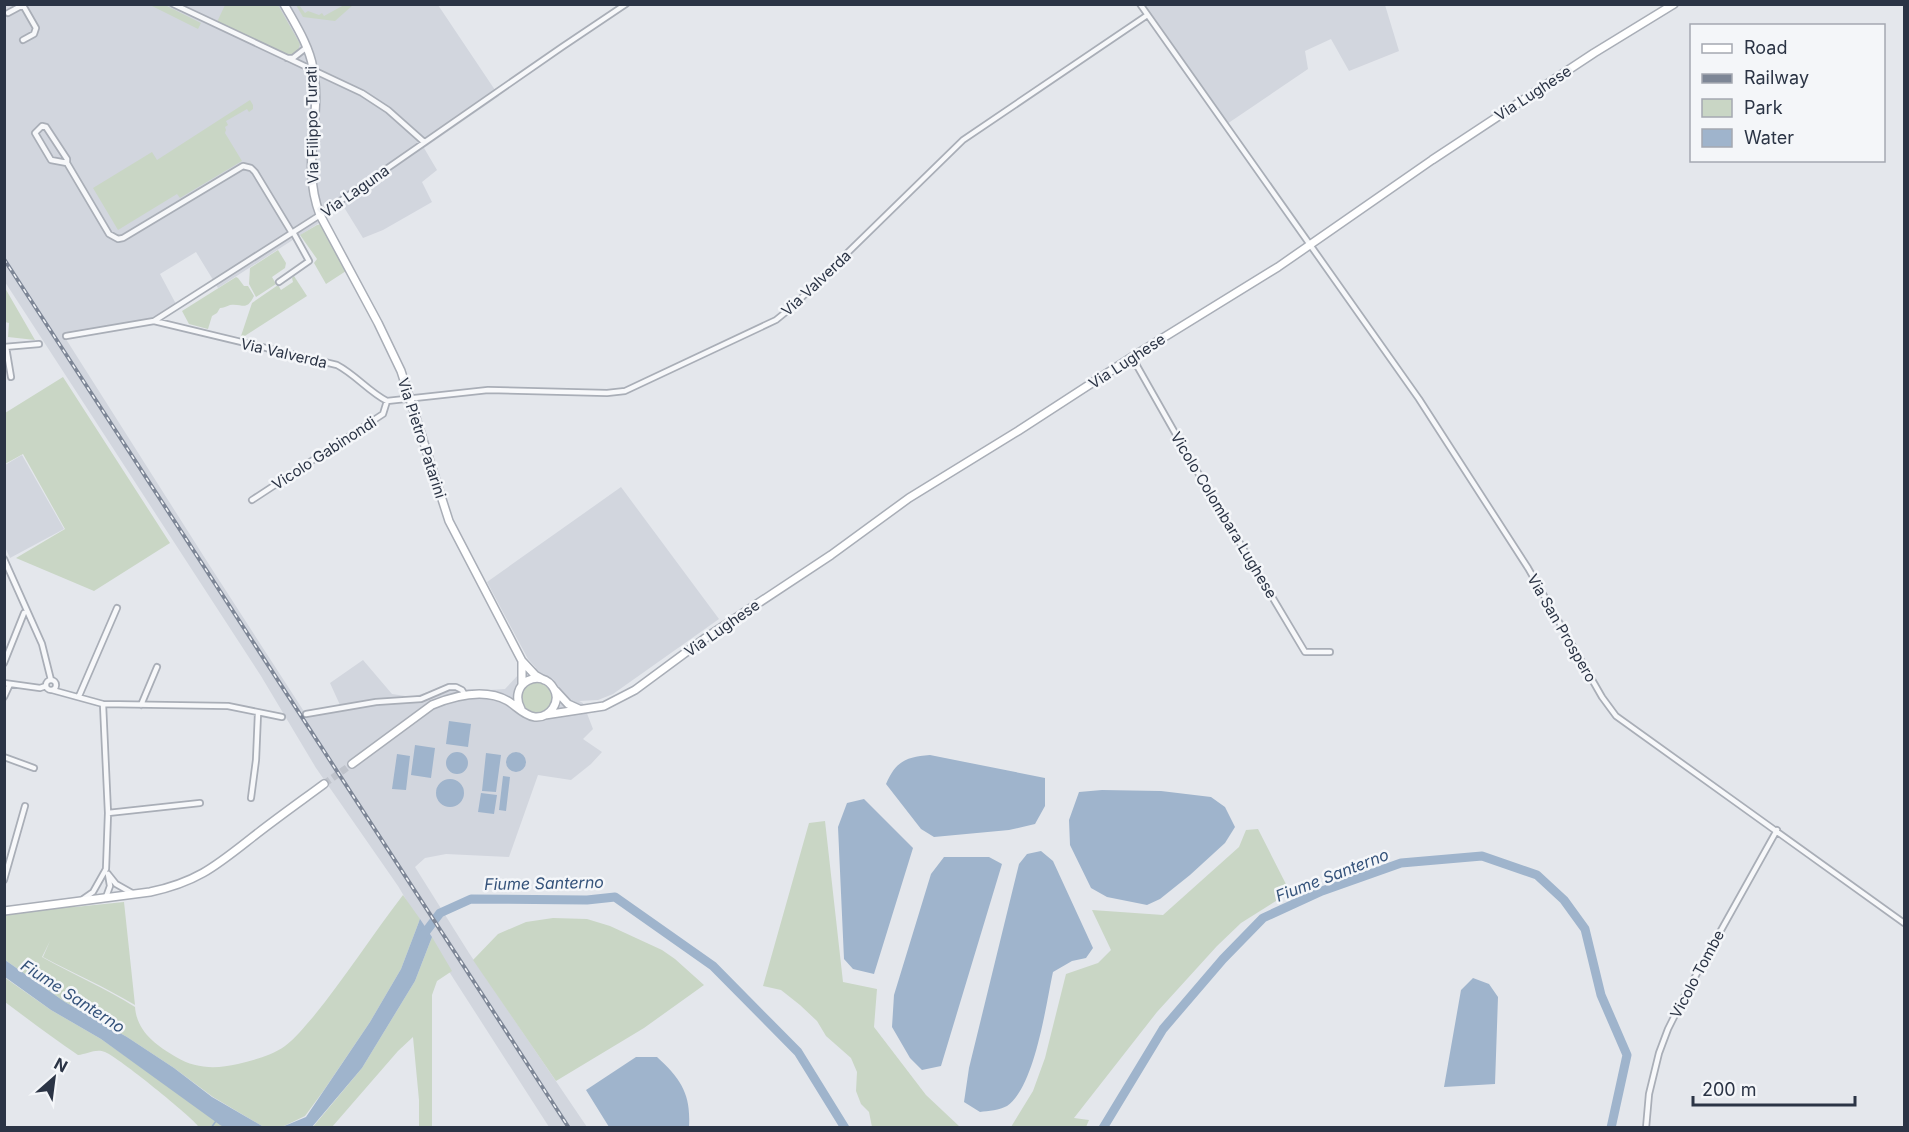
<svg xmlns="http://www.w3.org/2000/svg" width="1909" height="1132" font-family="Inter,sans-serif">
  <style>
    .built { fill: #d2d6de }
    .green { fill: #c9d6c5 }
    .water { fill: #9fb4cc }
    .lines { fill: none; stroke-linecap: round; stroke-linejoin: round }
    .stream { stroke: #9fb4cc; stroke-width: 1.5 }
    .river { stroke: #9fb4cc; stroke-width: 9 }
    .secondary-tunnel { stroke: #bfc3cb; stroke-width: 7; stroke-dasharray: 7 3.5; stroke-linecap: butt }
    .street-casing { stroke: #a9aeb7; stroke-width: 8 }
    .secondary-casing { stroke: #a9aeb7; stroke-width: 10 }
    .street { stroke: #f7f8fa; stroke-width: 4.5 }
    .secondary { stroke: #fff; stroke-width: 7 }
    .rail-casing { stroke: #7d8696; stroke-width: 4 }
    .rail { stroke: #f4f6f9; stroke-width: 1.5; stroke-dasharray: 4.5; stroke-linecap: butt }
    .labels { text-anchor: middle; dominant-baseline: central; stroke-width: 5; stroke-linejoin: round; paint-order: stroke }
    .street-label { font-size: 15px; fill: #2b3445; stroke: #f4f6f9 }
    .water-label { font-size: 16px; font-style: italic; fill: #34527a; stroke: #f4f6f9 }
  </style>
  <rect width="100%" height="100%" fill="#e4e7ec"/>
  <path class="built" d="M 4,5 L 438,5 L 499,96 L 424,148 L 437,170 L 422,182 L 432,202 L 383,230 L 363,238 L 342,204 L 331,205 L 327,218 L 218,288 L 196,252 L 160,274 L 176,304 L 157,319 L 64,336 L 208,563 L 305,713 L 340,705 L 330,683 L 363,660 L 392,694 L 412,697 L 453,684 L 463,689 L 489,690 L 505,689 L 519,674 L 536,668 L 528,659 L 487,582 L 621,487 L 719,619 L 613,694 L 598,700 L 579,701 L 583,703 L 593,729 L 583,739 L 602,752 L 591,764 L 571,780 L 538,775 L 509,857 L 446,854 L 425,858 L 415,867 L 469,953 L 587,1127 L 549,1127 L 448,970 L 398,886 L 316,768 L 261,676 L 5,282 Z
    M 1138,5 L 1385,5 L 1399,51 L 1349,71 L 1331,39 L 1305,51 L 1308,69 L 1224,126 L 1178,65 Z
    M 22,455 L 64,529 L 10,558 L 5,547 L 5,465 Z"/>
  <path class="green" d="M 150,5 L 165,5 L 201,23 L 198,29 Z
    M 225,5 L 278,5 L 300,44 L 298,51 L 294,55 L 286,54 L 217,22 Z
    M 296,5 L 299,5 L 305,13 L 308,11 L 319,15 L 322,13 L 324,16 L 344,5 L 353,5 L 335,21 L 303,17 Z
    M 250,100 L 253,105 L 253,109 L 249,112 L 247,109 L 226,121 L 228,125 L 225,127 L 226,130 L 225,133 L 242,161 L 180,198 L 177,194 L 118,230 L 93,188 L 152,152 L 157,160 Z
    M 321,224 L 346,271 L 326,284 L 314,263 L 317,259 L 300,235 L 317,225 Z
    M 278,250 L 286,263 L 285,268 L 272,277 L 276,284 L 256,297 L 249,284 L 250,268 Z
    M 294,276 L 307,296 L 240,339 L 252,303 L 278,285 L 281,290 L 293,282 L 292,278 Z
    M 236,277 L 238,278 L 244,286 L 248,286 L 254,296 C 246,312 243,303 230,305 C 227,306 223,308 220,308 L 217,313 L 212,316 L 208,329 L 189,324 L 182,311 Z
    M 5,288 L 35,340 L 8,337 L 9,323 L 5,322 Z
    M 63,377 L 170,543 L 94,591 L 16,558 L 65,529 L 23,454 L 5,464 L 5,413 Z
    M520 698a16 16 0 1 1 32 0a16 16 0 1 1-32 0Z
    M 825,821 L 843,982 L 877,989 L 874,1027 L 926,1095 L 960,1127 L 872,1127 L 869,1112 L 861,1104 L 856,1091 L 857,1072 L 851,1058 L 826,1036 L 817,1021 L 800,1005 L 781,990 L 763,986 L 809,823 Z
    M 1258,829 L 1290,892 L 1241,923 L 1217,946 L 1157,1012 L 1074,1118 L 1089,1120 L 1086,1127 L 1011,1127 L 1033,1091 L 1045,1058 L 1066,974 L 1098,963 L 1111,950 L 1092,910 L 1163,915 L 1239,847 L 1246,830 Z
    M 403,895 L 420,919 L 401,969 L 370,1022 L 324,1090 L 305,1116 L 282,1127 L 262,1126 L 213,1097 L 174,1068 L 127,1037 L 65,1002 L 5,960 L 5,914 L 74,904 L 75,907 L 124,902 L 135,1005 C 105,987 73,973 43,957 L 50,941 L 42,957 C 72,974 105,988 135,1007 C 137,1032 156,1045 176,1057 C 196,1069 216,1069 238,1064 C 254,1060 271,1056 285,1046 C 295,1039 305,1026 313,1017 C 345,978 372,935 403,895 Z
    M 553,918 L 587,919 L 610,926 L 662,950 L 675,959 L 704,985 L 644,1028 L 556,1081 L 473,960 L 498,934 L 526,922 Z
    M 432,937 L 452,971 L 437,981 L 432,995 L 432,1127 L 419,1127 L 419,1100 L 413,1037 L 398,1051 L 332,1127 L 312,1128 L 362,1068 L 415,981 Z
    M 4,977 L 51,1010 L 101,1039 L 226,1127 L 199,1127 C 192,1117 118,1057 105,1052 C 96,1048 87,1054 78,1055 C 53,1038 29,1020 5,1002 Z"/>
  <path class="water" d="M 449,721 L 471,724 L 468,747 L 446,744 Z
    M 415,745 L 435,748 L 431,778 L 411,775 Z
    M506 762a10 10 0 1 1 20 0a10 10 0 1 1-20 0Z
    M446 763a11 11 0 1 1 22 0a11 11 0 1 1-22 0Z
    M 486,753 L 501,755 L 496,792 L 482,791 Z
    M 397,754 L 410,756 L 406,790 L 392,789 Z
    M 930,755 L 1045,778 L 1045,806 L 1035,824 L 1009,830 L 934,837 L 921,829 L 886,784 C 896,761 906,757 930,755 Z
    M 503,776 L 510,777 L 506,811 L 499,810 Z
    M436 793a14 14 0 1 1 28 0a14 14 0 1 1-28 0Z
    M 1102,790 L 1161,791 L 1211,797 L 1225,807 L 1235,827 L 1225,843 L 1190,875 L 1160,899 L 1147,905 L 1107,897 L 1091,888 L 1070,845 L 1069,820 L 1079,792 Z
    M 481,793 L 497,795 L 494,814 L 478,812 Z
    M 864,799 L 913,848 L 874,974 L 853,969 L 844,959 L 838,827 L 847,803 Z
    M 1041,851 L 1053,861 L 1093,948 L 1086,958 L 1072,961 L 1053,972 C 1046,1004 1035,1087 1007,1106 C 1000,1110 988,1111 980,1112 L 964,1102 L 969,1068 L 1019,864 L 1027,854 Z
    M 944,857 L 989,857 L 1002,864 L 941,1066 L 922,1070 L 910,1058 L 892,1027 L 894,995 L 931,874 Z
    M 420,919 L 432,937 L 415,981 L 362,1068 L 312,1127 L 282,1127 L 306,1117 L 370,1022 L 401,969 Z
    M 5,960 L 65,1002 L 127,1037 L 174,1068 L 212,1097 L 262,1126 L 278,1127 L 226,1128 L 220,1125 L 101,1039 L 51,1010 L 5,977 Z
    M 1473,978 L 1489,984 L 1498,997 L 1495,1084 L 1444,1087 L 1461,990 Z
    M 636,1057 L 657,1057 C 681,1079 691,1094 689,1127 L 609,1127 L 586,1090 Z"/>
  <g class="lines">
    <path class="stream" d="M 211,1128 L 216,1121"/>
    <path class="river" d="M 421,938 L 440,913 L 471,899 L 587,900 L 615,897 L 713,966 L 798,1052 L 845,1128
      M 1103,1128 L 1163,1029 L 1223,959 L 1263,918 L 1322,891 L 1401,863 L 1482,856 L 1537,875 L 1564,900 L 1585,929 L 1601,995 L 1627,1055 L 1611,1128"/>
    <path class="secondary-tunnel" d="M 324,784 L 352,764"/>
    <g class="street-casing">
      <path id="street" d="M 173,4 L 362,93 L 388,110 L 424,142
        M 1140,4 L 1419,399 L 1528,568 L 1602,697 L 1616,716 L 1904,923
        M 8,13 L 21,6 L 24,7 L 36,28 L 34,34 L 23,40
        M 287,58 L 293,58 L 307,47
        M 67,163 L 51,160 L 35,133 L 42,126 L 46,127 L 67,159 L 67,163 L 109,234 L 118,239 L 123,238 L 243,166 L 251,168 L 255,172 L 292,233
        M 279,282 L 309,261 L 293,232
        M 154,321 L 337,365 C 356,375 369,392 387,401 L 488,390 L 607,393 L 625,391 L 776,320 L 792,307 L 963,140 L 1146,16
        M 66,336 L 154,321 L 320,215 L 562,47 L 626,4
        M 4,347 L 39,344
        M 6,347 L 11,377
        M 1132,357 L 1191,461 L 1305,652 L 1330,652
        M 252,500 L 383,414 L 387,401
        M 4,559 L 42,644 L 51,680
        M 4,663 L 24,613
        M46 685a5 5 0 1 1 10 0a5 5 0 1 1-10 0Z
        M 4,683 L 40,688 L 46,686
        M 52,690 L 103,704 L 228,706 L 282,717
        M 79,696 L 117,608
        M 4,697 L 10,684
        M 141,705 L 157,667
        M 306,714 L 376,702 L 421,699 L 449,687 L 456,687 L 462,690 L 465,695
        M 4,757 L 34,768
        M 251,798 L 256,760 L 258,713
        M 108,813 L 200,803
        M 108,874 L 116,884 L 132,893
        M 4,880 L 25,806
        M 106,897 L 110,886 L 108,874
        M 83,899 L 93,892 L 106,869 L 108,813 L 103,704
        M 1646,1128 L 1649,1094 L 1659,1053 L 1668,1029 L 1686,993 L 1777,830"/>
    </g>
    <g class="secondary-casing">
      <path id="secondary" d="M 284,4 C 295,24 309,45 313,68 C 323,119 300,162 320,215 L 378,323 L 401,371 L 449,521 L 522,661 L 535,675 L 544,680
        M 522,661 L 522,684
        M 556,691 L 568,704 L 579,709
        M 545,715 L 604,706 L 635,690 L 704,639 L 831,555 L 909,498 L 1018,431 L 1132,357 L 1278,267 L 1432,160 L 1594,53 L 1674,4
        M 352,764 L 432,705 C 454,696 485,688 508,701 C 516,706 525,716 535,717 C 550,718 561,702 554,689 C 542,666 507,683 521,709
        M 4,911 L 150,892 C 198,882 217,865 254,836 C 277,818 301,801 324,784"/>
    </g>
    <use href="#street" class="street"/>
    <use href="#secondary" class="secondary"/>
    <g class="rail-casing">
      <path id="rail" d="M 4,259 L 569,1128"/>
    </g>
    <use href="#rail" class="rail"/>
  </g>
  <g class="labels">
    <g class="street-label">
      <text transform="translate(1533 93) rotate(-33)">Via Lughese</text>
      <text transform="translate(312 125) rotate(-91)">Via Filippo Turati</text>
      <text transform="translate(355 191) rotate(-35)">Via Laguna</text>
      <text transform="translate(816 283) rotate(-43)">Via Valverda</text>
      <text transform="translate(284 353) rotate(13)">Via Valverda</text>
      <text transform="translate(1127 361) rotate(-33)">Via Lughese</text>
      <text transform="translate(422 438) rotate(72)">Via Pietro Patarini</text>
      <text transform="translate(324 453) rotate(-33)">Vicolo Gabinondi</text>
      <text transform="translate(1224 515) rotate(59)">Vicolo Colombara Lughese</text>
      <text transform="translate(722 628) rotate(-35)">Via Lughese</text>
      <text transform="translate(1562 628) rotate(60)">Via San Prospero</text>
      <text transform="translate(1697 974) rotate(-62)">Vicolo Tombe</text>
    </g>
    <g class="water-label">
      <text transform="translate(1332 875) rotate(-21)">Fiume Santerno</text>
      <text transform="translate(544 883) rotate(-1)">Fiume Santerno</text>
      <text transform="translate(73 996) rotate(33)">Fiume Santerno</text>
    </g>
  </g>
  <rect width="1909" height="1132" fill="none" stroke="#2b3445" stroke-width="12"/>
  <rect x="1690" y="24" width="195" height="138" fill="#f4f6f9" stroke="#a4a8b1" stroke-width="1.5"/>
  <rect x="1702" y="44" width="30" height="9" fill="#ffffff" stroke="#a4a8b1" stroke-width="1.5"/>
  <text x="1744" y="54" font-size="18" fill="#2b3445">Road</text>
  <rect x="1702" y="74" width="30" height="9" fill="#7d8696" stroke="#a4a8b1" stroke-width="1.5"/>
  <text x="1744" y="84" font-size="18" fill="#2b3445">Railway</text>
  <rect x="1702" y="99" width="30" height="18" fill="#c9d6c5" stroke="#a4a8b1" stroke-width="1.5"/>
  <text x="1744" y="114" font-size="18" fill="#2b3445">Park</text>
  <rect x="1702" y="129" width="30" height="18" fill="#9fb4cc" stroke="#a4a8b1" stroke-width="1.5"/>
  <text x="1744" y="144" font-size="18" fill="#2b3445">Water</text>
  <g transform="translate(54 1078) rotate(28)" stroke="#f4f6f9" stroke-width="4.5" paint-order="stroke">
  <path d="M0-4.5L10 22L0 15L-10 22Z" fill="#2b3445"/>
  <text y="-9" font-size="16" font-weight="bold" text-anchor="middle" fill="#2b3445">N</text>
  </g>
  <path d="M1693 1096v9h162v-9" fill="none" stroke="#2b3445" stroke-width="3"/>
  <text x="1702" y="1096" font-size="18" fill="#2b3445" stroke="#f4f6f9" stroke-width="4.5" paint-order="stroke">200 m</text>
</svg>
